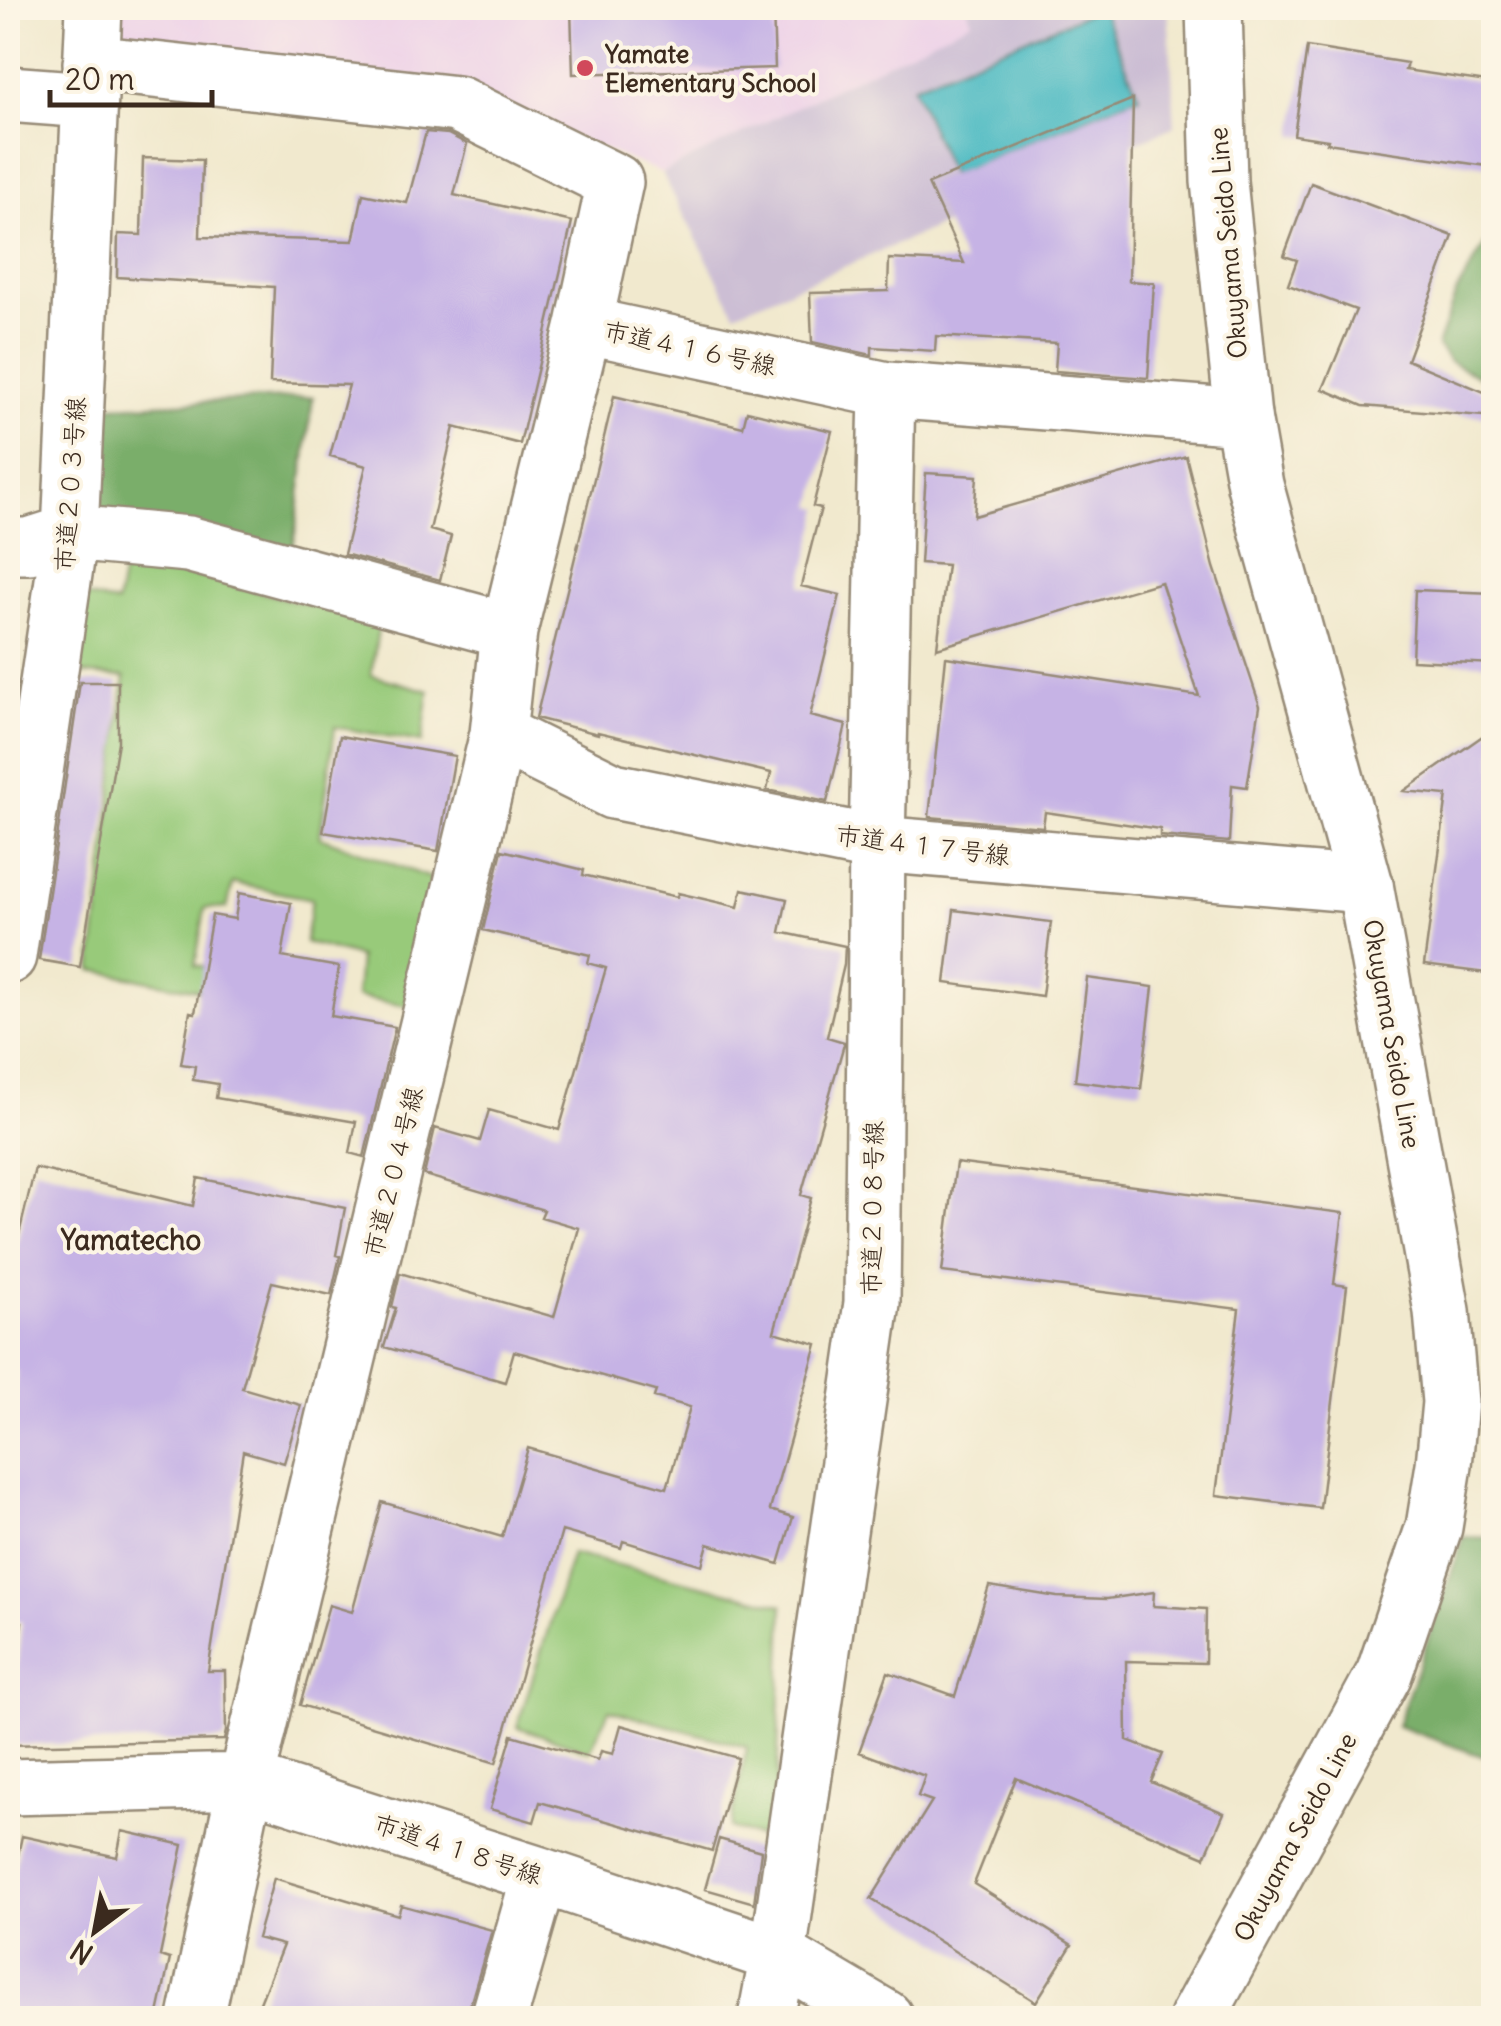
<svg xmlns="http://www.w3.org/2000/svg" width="1501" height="2026" font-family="Delius,'Klee One',sans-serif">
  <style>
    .built { fill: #edd0e8 }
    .industrial { fill: #ccbed4 }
    .green { fill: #98ca7a; stroke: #6a7a4c; stroke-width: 2.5 }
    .forest { fill: #7aae6a; stroke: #5a6c44; stroke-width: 2.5 }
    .water { fill: #4bbac2; stroke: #437270; stroke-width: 2.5 }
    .building { fill: #c6b3e5 }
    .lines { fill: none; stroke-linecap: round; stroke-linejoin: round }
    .minor-casing { stroke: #968a76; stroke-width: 60 }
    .major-casing { stroke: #968a76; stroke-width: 60 }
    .minor { stroke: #fff; stroke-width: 55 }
    .major { stroke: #fff; stroke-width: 55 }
    .poi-dot { fill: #d1495b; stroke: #fcf5e5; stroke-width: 4 }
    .labels { text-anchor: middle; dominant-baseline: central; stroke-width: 8; stroke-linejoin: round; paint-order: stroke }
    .poi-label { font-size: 25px; font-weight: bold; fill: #3b2a1e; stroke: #fcf5e5; text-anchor: start }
    .street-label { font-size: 25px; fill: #3b2a1e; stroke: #fcf5e5 }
    .neighbourhood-label { font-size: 28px; font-weight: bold; fill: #3b2a1e; stroke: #fcf5e5 }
  </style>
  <rect width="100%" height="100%" fill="#fcf5e5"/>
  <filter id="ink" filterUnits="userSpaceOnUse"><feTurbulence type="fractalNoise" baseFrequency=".01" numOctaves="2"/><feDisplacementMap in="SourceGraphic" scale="20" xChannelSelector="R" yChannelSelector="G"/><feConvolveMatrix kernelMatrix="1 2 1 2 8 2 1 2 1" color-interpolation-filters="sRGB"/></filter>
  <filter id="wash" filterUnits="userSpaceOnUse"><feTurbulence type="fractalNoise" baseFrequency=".0048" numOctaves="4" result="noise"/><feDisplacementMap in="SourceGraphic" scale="40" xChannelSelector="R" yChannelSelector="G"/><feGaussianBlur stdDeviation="2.25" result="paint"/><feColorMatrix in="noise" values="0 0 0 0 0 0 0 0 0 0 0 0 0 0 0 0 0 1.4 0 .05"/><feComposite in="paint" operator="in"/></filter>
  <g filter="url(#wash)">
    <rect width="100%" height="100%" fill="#f1e9ce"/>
    <path class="built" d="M 113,8 L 967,8 L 973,21 L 662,173 L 461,91 L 128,46 L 112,24 Z"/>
    <path class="industrial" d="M 967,8 L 1168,8 L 1175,126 L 735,313 L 662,173 L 972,21 Z"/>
    <path class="green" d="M 125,557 L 379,623 L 371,675 L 429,691 L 422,742 L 335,727 L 320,837 L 436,880 L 408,1006 L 356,997 L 359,957 L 305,942 L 312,899 L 233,883 L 227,908 L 205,908 L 195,965 L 211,968 L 208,992 L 92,970 L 125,677 L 60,672 L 74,593 L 117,604 Z
      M 572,1554 L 783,1605 L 775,1841 L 730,1828 L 747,1747 L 609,1710 L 590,1751 L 517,1727 Z"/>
    <path class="forest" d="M 1493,231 L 1493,384 L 1449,361 L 1437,346 L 1457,291 Z
      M 313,397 L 293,549 L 84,523 L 89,407 Z
      M 1464,1537 L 1493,1538 L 1493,1760 L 1397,1726 Z"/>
    <path class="water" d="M 1101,8 L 1139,96 L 951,175 L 913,86 Z"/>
    <g id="blocks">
      <path class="building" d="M 571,8 L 773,8 L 775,68 L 573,74 Z
        M 1307,47 L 1407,63 L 1405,70 L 1494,83 L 1494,167 L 1327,143 L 1328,140 L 1294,135 Z
        M 1133,99 L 1129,281 L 1154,283 L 1148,378 L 1055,371 L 1057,343 L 936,336 L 935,351 L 872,347 L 872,355 L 812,342 L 810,293 L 888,291 L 889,259 L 964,263 L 928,184 Z
        M 426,132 L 448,134 L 467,144 L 454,195 L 572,222 L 520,444 L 454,427 L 430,530 L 451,536 L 440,580 L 344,554 L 366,466 L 330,456 L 349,385 L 270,383 L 274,287 L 117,277 L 118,234 L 141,235 L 143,158 L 202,160 L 200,237 L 353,241 L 363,194 L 407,203 Z
        M 1311,183 L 1453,236 L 1407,360 L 1494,396 L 1494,417 L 1363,406 L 1323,389 L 1356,310 L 1288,285 L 1297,260 L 1284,256 Z
        M 614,396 L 743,427 L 747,411 L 832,431 L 813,506 L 821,508 L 801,586 L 840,595 L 810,716 L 846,725 L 827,802 L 767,790 L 771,773 L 598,732 L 598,734 L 536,718 Z
        M 1186,456 L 1214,567 L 1260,706 L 1247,787 L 1232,785 L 1229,842 L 1160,836 L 1160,829 L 1045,812 L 1043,827 L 929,817 L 946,657 L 1199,696 L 1161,582 L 937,648 L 947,565 L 920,563 L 926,473 L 977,476 L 974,516 Z
        M 1415,590 L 1494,593 L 1494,664 L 1412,660 Z
        M 80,682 L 118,682 L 118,742 L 80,967 L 39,960 Z
        M 1494,728 L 1494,974 L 1424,965 L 1447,795 L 1404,791 Z
        M 340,736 L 455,756 L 438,851 L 323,832 Z
        M 502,850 L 584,870 L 583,875 L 677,897 L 678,893 L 738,907 L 742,889 L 787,899 L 780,932 L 845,946 L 844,965 L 827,1037 L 844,1042 L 844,1044 L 801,1195 L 811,1198 L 774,1332 L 817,1344 L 770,1510 L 793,1517 L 779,1564 L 708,1544 L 702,1565 L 623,1541 L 621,1548 L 562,1531 L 496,1763 L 300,1705 L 329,1605 L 352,1612 L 382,1502 L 502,1537 L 528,1448 L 667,1488 L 690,1407 L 654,1397 L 656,1391 L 514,1351 L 505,1382 L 384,1347 L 396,1308 L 392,1307 L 400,1273 L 554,1317 L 579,1228 L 541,1217 L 544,1210 L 424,1175 L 435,1128 L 480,1141 L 489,1110 L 559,1130 L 606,968 L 588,963 L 590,955 L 483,930 Z
        M 239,893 L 291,903 L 282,957 L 339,967 L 331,1016 L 395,1027 L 364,1157 L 350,1153 L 356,1122 L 216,1098 L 218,1084 L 193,1080 L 195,1066 L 181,1064 L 190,1012 L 195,1013 L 212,915 L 235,919 Z
        M 954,910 L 1051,922 L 1042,996 L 945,983 Z
        M 1087,978 L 1153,987 L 1141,1089 L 1075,1081 Z
        M 956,1163 L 1343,1213 L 1334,1284 L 1347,1286 L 1320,1508 L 1216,1495 L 1239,1309 L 942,1272 Z
        M 35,1168 L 193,1206 L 198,1178 L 345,1208 L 336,1255 L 340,1256 L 331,1295 L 272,1282 L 242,1388 L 301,1405 L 284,1463 L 243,1451 L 208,1671 L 225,1671 L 226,1731 L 224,1740 L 8,1745 L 22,1622 L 8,1620 L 8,1501 L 14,1459 L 8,1458 L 8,1434 L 17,1371 L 8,1369 L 8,1280 Z
        M 989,1586 L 1057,1597 L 1107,1599 L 1154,1592 L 1153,1606 L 1206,1609 L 1205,1663 L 1126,1661 L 1127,1740 L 1163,1754 L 1151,1782 L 1224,1813 L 1205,1857 L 1016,1778 L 974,1884 L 1072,1945 L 1036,2002 L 871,1899 L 932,1801 L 918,1796 L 925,1776 L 859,1752 L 888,1672 L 955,1696 Z
        M 621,1725 L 738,1758 L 712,1851 L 540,1802 L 534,1822 L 490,1809 L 512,1735 L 598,1760 L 601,1751 L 613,1754 Z
        M 122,1831 L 183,1845 L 160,1956 L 170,1959 L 157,2018 L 8,2018 L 8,1902 L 22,1836 L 117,1857 Z
        M 719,1839 L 761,1851 L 754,1903 L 705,1889 Z
        M 274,1878 L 398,1915 L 401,1905 L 492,1930 L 469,2009 L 469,2018 L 254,2018 L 283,1945 L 257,1938 Z"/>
    </g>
  </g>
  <g filter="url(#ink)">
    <use href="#blocks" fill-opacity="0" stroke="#968a76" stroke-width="2.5"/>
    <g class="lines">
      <g class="minor-casing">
        <path id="minor" d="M 91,63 L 457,104 L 615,182 L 584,325 L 887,390 L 1243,417
          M 8,94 L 88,100
          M 8,546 L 29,546 L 70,533 L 188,544 L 509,631
          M 498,734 L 613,791 L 877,844 L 1365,885
          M 8,956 L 70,533 L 94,8
          M 8,1787 L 246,1781 L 540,1875 L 778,1955 L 885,2018
          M 196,2018 L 246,1781 L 498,734 L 509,631 L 584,325
          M 499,2018 L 540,1875
          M 766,2018 L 778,1955 L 872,1303 L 877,844 L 887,390"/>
      </g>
      <g class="major-casing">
        <path id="major" d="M 1197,2018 L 1384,1674 L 1434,1527 L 1444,1465 L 1450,1402 L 1442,1311 L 1365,885 L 1255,485 L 1243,417 L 1219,181 L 1214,8"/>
      </g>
      <use href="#minor" class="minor"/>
      <use href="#major" class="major"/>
    </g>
  </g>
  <circle class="poi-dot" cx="585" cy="68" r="10"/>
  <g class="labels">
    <g class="poi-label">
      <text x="605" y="54">Yamate<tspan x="605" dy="29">Elementary School</tspan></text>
    </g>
    <g class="street-label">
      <text transform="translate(1228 243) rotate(-95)">Okuyama Seido Line</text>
      <text transform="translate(690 348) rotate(12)">市道４１６号線</text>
      <text transform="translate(70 484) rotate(-86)">市道２０３号線</text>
      <text transform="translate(923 845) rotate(7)">市道４１７号線</text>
      <text transform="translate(1392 1034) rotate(80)">Okuyama Seido Line</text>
      <text transform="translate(393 1172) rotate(-76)">市道２０４号線</text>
      <text transform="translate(872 1208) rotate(-89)">市道２０８号線</text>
      <text transform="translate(1295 1837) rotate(-62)">Okuyama Seido Line</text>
      <text transform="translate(458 1849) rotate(18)">市道４１８号線</text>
    </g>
    <g class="neighbourhood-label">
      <text x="131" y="1240">Yamatecho</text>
    </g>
  </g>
  <rect width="1501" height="2026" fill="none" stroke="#fcf5e5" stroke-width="40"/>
  <g transform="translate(95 1931) rotate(212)" stroke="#fcf5e5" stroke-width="8" paint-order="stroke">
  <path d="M0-8L18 38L0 25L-18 38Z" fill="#3b2a1e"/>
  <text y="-15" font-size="28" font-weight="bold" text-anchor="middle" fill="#3b2a1e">N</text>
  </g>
  <path d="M50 90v15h162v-15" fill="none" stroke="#3b2a1e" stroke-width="5"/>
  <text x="65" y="90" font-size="30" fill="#3b2a1e" stroke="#fcf5e5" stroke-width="8" paint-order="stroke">20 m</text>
</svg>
